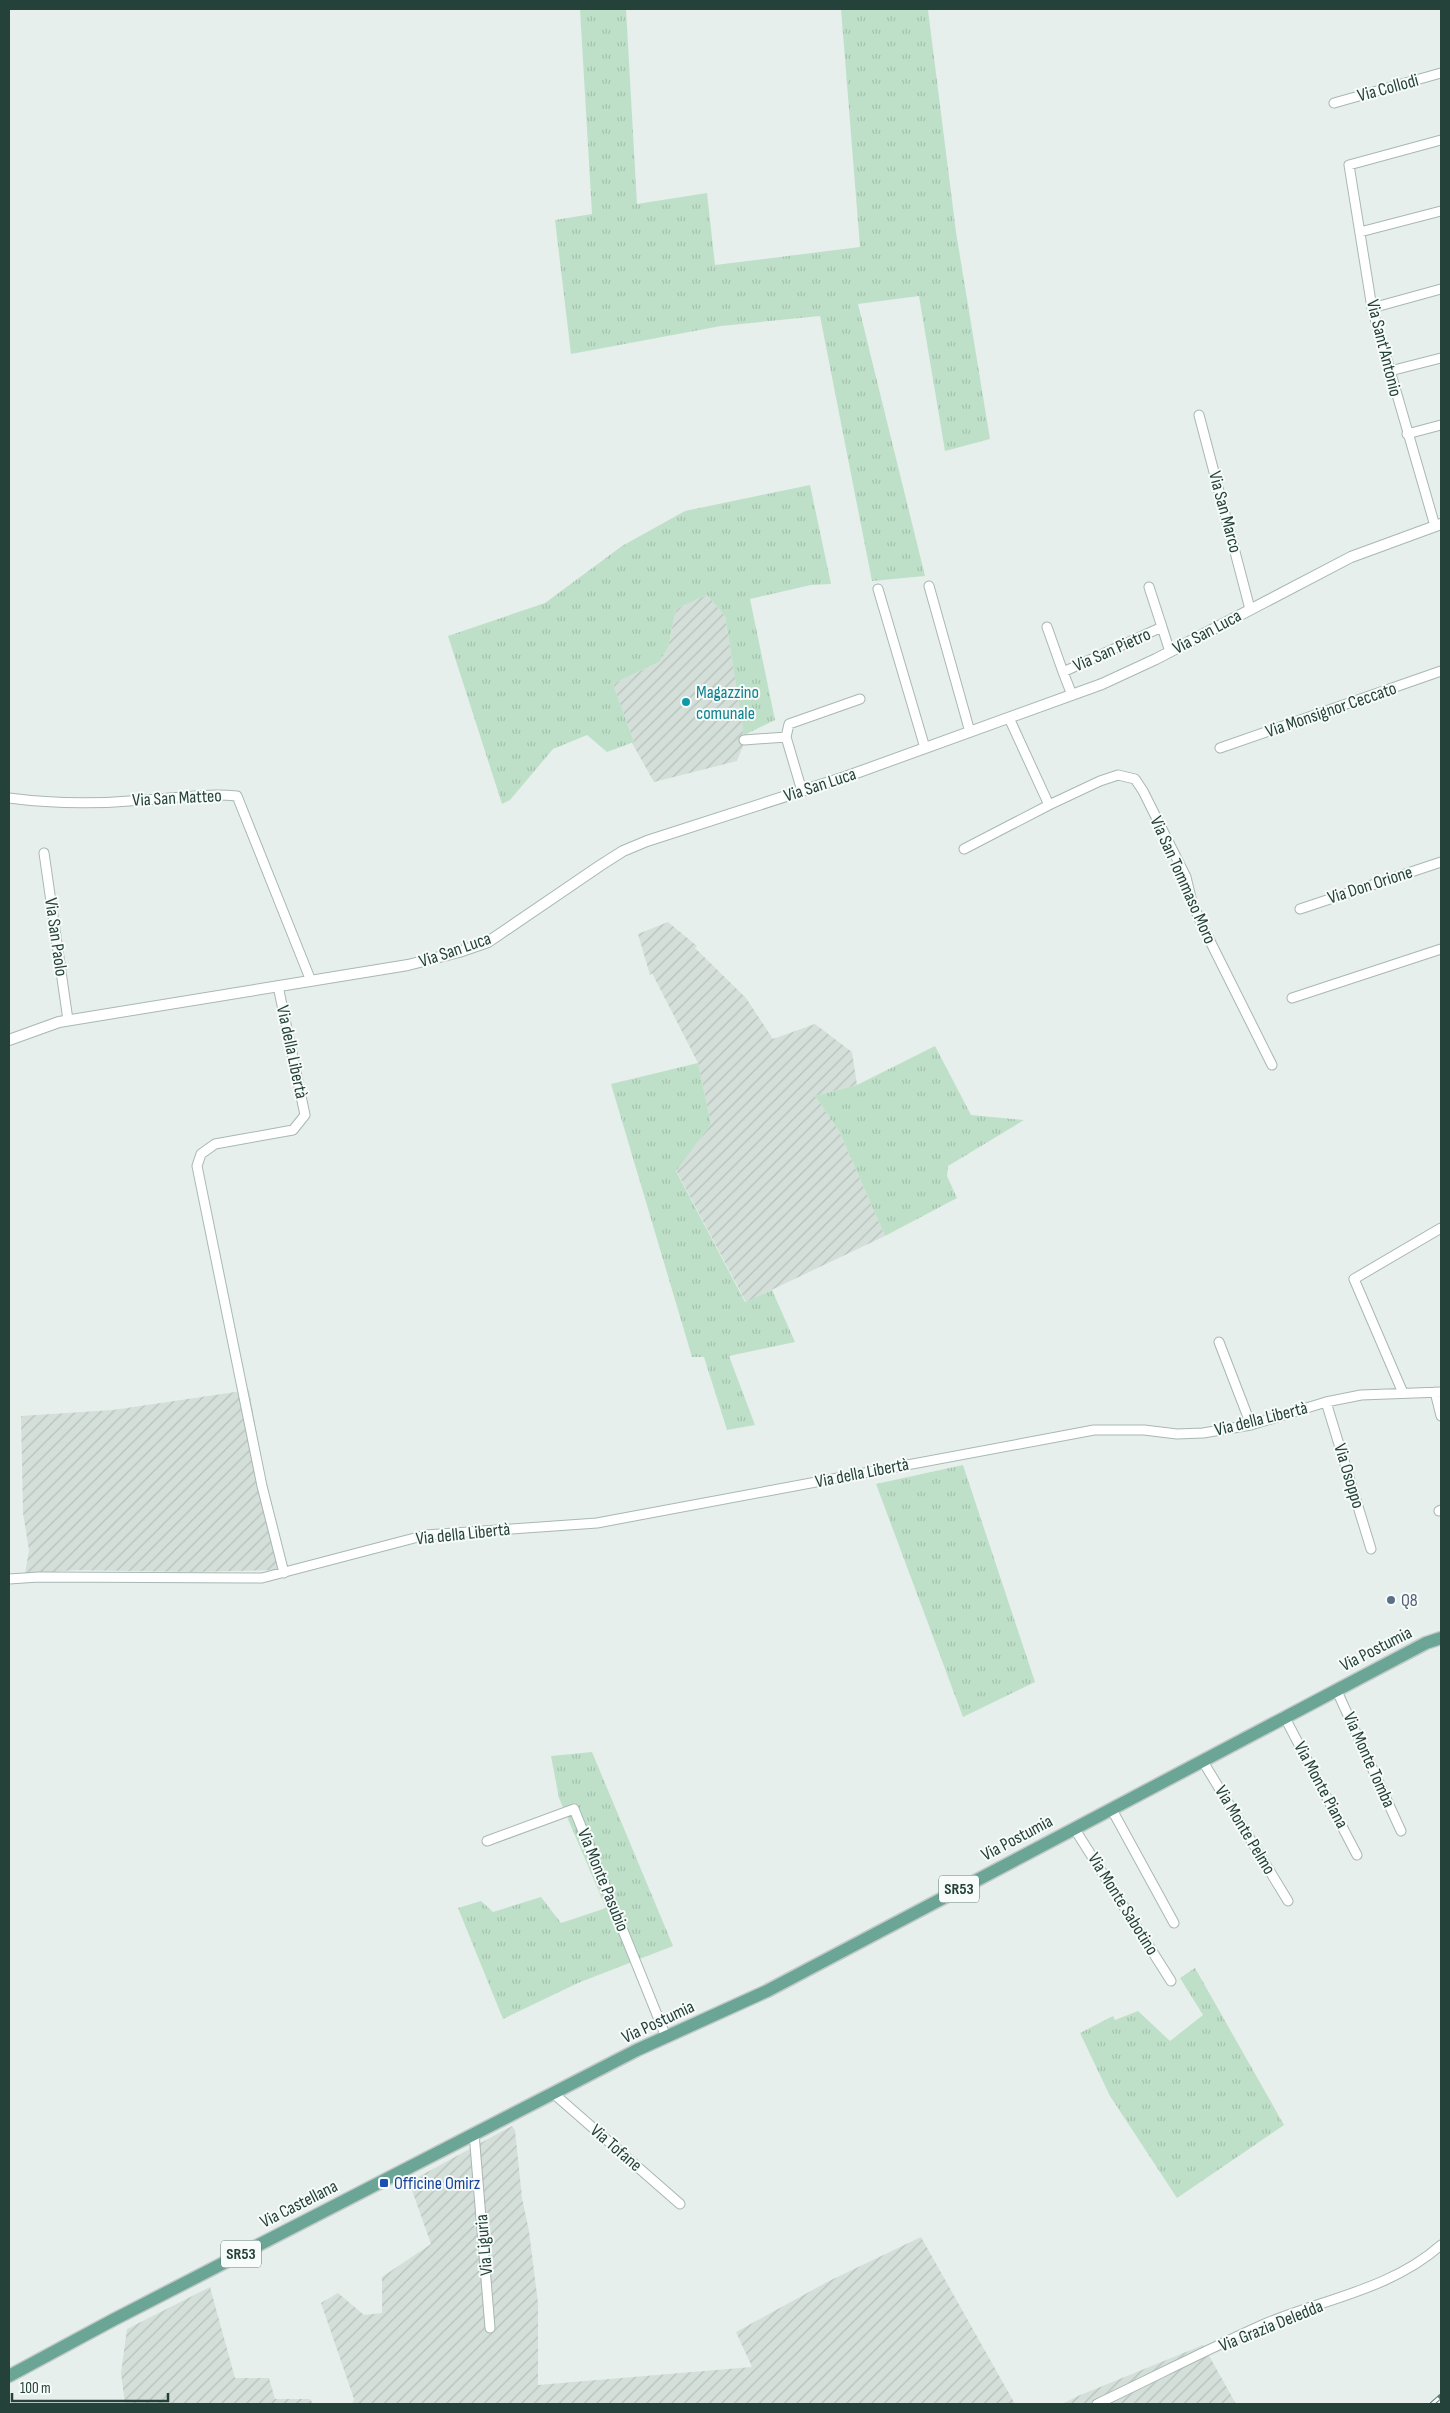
<svg xmlns="http://www.w3.org/2000/svg" width="1450" height="2413" font-family="'Sofia Sans Condensed',sans-serif">
  <style>
    .industrial { fill: url(#industrial-furrows) }
    .grass { fill: url(#grass-tufts) }
    .lines { fill: none; stroke-linecap: round; stroke-linejoin: round }
    .minor-casing { stroke: #a8b8b2; stroke-width: 11 }
    .tertiary-casing { stroke: #a8b8b2; stroke-width: 12 }
    .primary-casing { stroke: #c2cac8; stroke-width: 15 }
    .minor { stroke: #fff; stroke-width: 9 }
    .tertiary { stroke: #fff; stroke-width: 10 }
    .primary { stroke: #6aa596; stroke-width: 12 }
    .rail-casing { stroke: #5f7d75; stroke-width: 5 }
    .rail { stroke: #f7fbf9; stroke-width: 3; stroke-dasharray: 9; stroke-linecap: butt }
    .culture-dot { fill: #0f9aa8; stroke: #f7fbf9; stroke-width: 2 }
    .service-dot { fill: #5c6f8a; stroke: #f7fbf9; stroke-width: 2 }
    .transit-dot { fill: #1a4fb4; stroke: #f7fbf9; stroke-width: 2 }
    .labels { text-anchor: middle; dominant-baseline: central; stroke-width: 4; stroke-linejoin: round; paint-order: stroke }
    .shield { fill: #f7fbf9; stroke: #637a73; stroke-width: 1 }
    .shield-label { font-size: 16px; font-weight: bold; fill: #24423a }
    .street-label { font-size: 18px; fill: #24423a; stroke: #f7fbf9 }
    .culture-label { font-size: 18px; fill: #0d838f; stroke: #f7fbf9; text-anchor: start }
    .service-label { font-size: 18px; fill: #4e5e75; stroke: #f7fbf9; text-anchor: start }
    .transit-label { font-size: 18px; fill: #164399; stroke: #f7fbf9; text-anchor: start }
  </style>
  <defs>
    <pattern id="industrial-furrows" width="10" height="10" patternUnits="userSpaceOnUse" patternTransform="scale(1.25)"><rect width="10" height="10" fill="#d4dfda"/><path d="M-1 1l2-2M0 10L10 0M9 11l2-2" fill="none" stroke="#b6c1bc"/></pattern>
    <pattern id="grass-tufts" width="24" height="20" patternUnits="userSpaceOnUse" patternTransform="scale(1.25)"><rect width="24" height="20" fill="#bfe0c8"/><path d="M3 7l-1-3M5 7V3M7 7l1-3M15 17l-1-3M17 17v-4M19 17l1-3" fill="none" stroke="#a4c1ad"/></pattern>
  </defs>
  <rect width="100%" height="100%" fill="#e6efeb"/>
  <path class="industrial" d="M 707,595 L 725,616 L 744,734 L 748,733 L 737,761 L 654,782 L 632,743 L 634,742 L 613,684 L 659,662 L 668,648 L 676,609 Z
    M 668,922 L 697,946 L 695,948 L 746,998 L 773,1039 L 815,1024 L 852,1052 L 857,1085 L 815,1096 L 839,1131 L 885,1236 L 746,1302 L 676,1170 L 711,1124 L 698,1063 L 652,973 L 650,975 L 638,934 Z
    M 249,1390 L 281,1570 L 192,1572 L 76,1570 L 25,1574 L 29,1550 L 23,1513 L 21,1416 L 113,1410 Z
    M 512,2126 L 515,2130 L 522,2198 L 529,2231 L 538,2303 L 538,2385 L 752,2367 L 736,2332 L 829,2281 L 921,2237 L 1015,2404 L 352,2404 L 354,2399 L 321,2303 L 338,2293 L 364,2315 L 382,2313 L 382,2277 L 431,2244 L 409,2182 Z
    M 210,2287 L 235,2378 L 269,2378 L 275,2399 L 310,2399 L 313,2404 L 125,2404 L 121,2373 L 127,2329 Z
    M 1203,2345 L 1236,2404 L 1062,2404 L 1078,2396 Z"/>
  <path class="grass" d="M 580,9 L 626,9 L 637,204 L 707,193 L 715,265 L 860,247 L 841,9 L 928,10 L 956,232 L 990,439 L 945,451 L 919,296 L 858,304 L 925,576 L 872,581 L 820,316 L 721,326 L 571,354 L 555,220 L 592,214 Z
    M 810,485 L 831,584 L 811,585 L 750,599 L 775,720 L 744,735 L 725,616 L 707,595 L 676,609 L 668,648 L 659,662 L 613,684 L 634,742 L 607,752 L 587,735 L 553,749 L 510,800 L 502,804 L 448,636 L 545,603 L 622,546 L 685,511 Z
    M 935,1046 L 971,1115 L 1024,1120 L 948,1166 L 947,1176 L 957,1198 L 885,1236 L 839,1131 L 815,1096 L 857,1085 Z
    M 698,1063 L 711,1124 L 676,1171 L 745,1302 L 772,1290 L 795,1342 L 729,1356 L 755,1425 L 727,1430 L 704,1357 L 692,1357 L 611,1084 Z
    M 963,1465 L 1035,1682 L 963,1717 L 876,1484 Z
    M 592,1752 L 673,1946 L 578,1983 L 503,2019 L 458,1908 L 481,1901 L 493,1912 L 541,1897 L 561,1923 L 606,1908 L 559,1798 L 551,1756 Z
    M 1195,1968 L 1284,2125 L 1177,2198 L 1110,2096 L 1080,2033 L 1113,2016 L 1115,2020 L 1138,2011 L 1170,2041 L 1203,2015 L 1180,1978 Z"/>
  <g class="lines">
    <g class="minor-casing">
      <path id="minor" d="M 1334,103 L 1441,73
        M 1360,232 L 1441,211
        M 1372,308 L 1441,289
        M 1390,371 L 1441,358
        M 1199,415 L 1250,609
        M 1407,434 L 1441,425
        M 1435,526 L 1372,308 L 1349,165 L 1441,140
        M 929,586 L 970,732
        M 1149,587 L 1162,627
        M 878,589 L 925,748
        M 1047,627 L 1063,672
        M 1072,695 L 1063,672 L 1162,627 L 1170,652
        M 1009,718 L 1049,805 L 1100,781 L 1118,775 L 1135,779 L 1143,791 L 1186,877 L 1192,902 L 1202,925 L 1272,1065
        M 744,740 L 786,737
        M 1220,748 L 1441,671
        M 802,791 L 786,737 L 789,724 L 860,699
        M 9,798 C 54,804 99,804 144,800 C 175,798 206,793 237,796 L 311,981
        M 964,849 L 1049,805
        M 44,853 L 68,1020
        M 1300,909 L 1441,862
        M 278,986 L 305,1115 L 293,1130 L 215,1144 L 201,1154 L 197,1166 L 262,1486 L 284,1573
        M 1292,998 L 1441,949
        M 1219,1342 L 1251,1425
        M 1435,1392 L 1441,1416
        M 1403,1393 L 1354,1279 L 1441,1228
        M 1326,1402 L 1371,1549
        M 1439,1511 L 1441,1510
        M 9,1579 L 39,1577 L 262,1578 L 426,1535 L 597,1523 L 1094,1430 L 1144,1430 L 1177,1434 L 1203,1433 L 1251,1425 L 1326,1402 L 1361,1395 L 1441,1392
        M 1336,1689 L 1401,1831
        M 1284,1716 L 1357,1855
        M 1202,1760 L 1288,1901
        M 1111,1808 L 1174,1923
        M 1074,1828 L 1171,1981
        M 487,1841 L 574,1809 L 666,2037
        M 553,2093 L 680,2204
        M 474,2133 L 490,2328
        M 1097,2404 C 1152,2378 1206,2350 1262,2325 C 1323,2299 1390,2290 1441,2245"/>
    </g>
    <g class="tertiary-casing">
      <path id="tertiary" d="M 9,1040 L 59,1022 L 408,965 L 459,952 L 488,942 L 601,865 L 623,851 L 647,841 L 845,777 L 1102,684 L 1156,659 L 1351,557 L 1441,524"/>
    </g>
    <g class="primary-casing">
      <path id="primary" d="M 9,2376 L 113,2320 L 637,2050 L 767,1991 L 1426,1643 L 1441,1638"/>
    </g>
    <use href="#minor" class="minor"/>
    <use href="#tertiary" class="tertiary"/>
    <use href="#primary" class="primary"/>
    <g class="rail-casing">
      <path id="rail" d="M 1432,2404 L 1441,2396"/>
    </g>
    <use href="#rail" class="rail"/>
  </g>
  <circle class="culture-dot" cx="686" cy="702" r="5"/>
  <circle class="service-dot" cx="1391" cy="1600" r="5"/>
  <rect class="transit-dot" x="379" y="2178" width="10" height="10" rx="2.5"/>
  <g class="labels">
    <g class="shield">
      <rect x="939" y="1875.5" width="40" height="27" rx="4"/>
      <rect x="221" y="2240.5" width="40" height="27" rx="4"/>
    </g>
    <g class="shield-label">
      <text x="959" y="1889">SR53</text>
      <text x="241" y="2254">SR53</text>
    </g>
    <g class="street-label">
      <text transform="translate(1388 88) rotate(-15)">Via Collodi</text>
      <text transform="translate(1384 348) rotate(76)">Via Sant'Antonio</text>
      <text transform="translate(1225 512) rotate(75)">Via San Marco</text>
      <text transform="translate(1207 632) rotate(-28)">Via San Luca</text>
      <text transform="translate(1112 650) rotate(-24)">Via San Pietro</text>
      <text transform="translate(1331 710) rotate(-19)">Via Monsignor Ceccato</text>
      <text transform="translate(820 785) rotate(-18)">Via San Luca</text>
      <text transform="translate(177 798) rotate(-3)">Via San Matteo</text>
      <text transform="translate(1183 880) rotate(66)">Via San Tommaso Moro</text>
      <text transform="translate(1370 885) rotate(-18)">Via Don Orione</text>
      <text transform="translate(56 937) rotate(82)">Via San Paolo</text>
      <text transform="translate(455 950) rotate(-19)">Via San Luca</text>
      <text transform="translate(292 1052) rotate(78)">Via della Libertà</text>
      <text transform="translate(1261 1419) rotate(-14)">Via della Libertà</text>
      <text transform="translate(862 1473) rotate(-11)">Via della Libertà</text>
      <text transform="translate(1349 1476) rotate(73)">Via Osoppo</text>
      <text transform="translate(463 1534) rotate(-6)">Via della Libertà</text>
      <text transform="translate(1376 1649) rotate(-27)">Via Postumia</text>
      <text transform="translate(1369 1760) rotate(66)">Via Monte Tomba</text>
      <text transform="translate(1321 1785) rotate(62)">Via Monte Piana</text>
      <text transform="translate(1245 1830) rotate(59)">Via Monte Pelmo</text>
      <text transform="translate(1017 1838) rotate(-28)">Via Postumia</text>
      <text transform="translate(603 1880) rotate(68)">Via Monte Pasubio</text>
      <text transform="translate(1123 1904) rotate(58)">Via Monte Sabotino</text>
      <text transform="translate(658 2022) rotate(-25)">Via Postumia</text>
      <text transform="translate(616 2148) rotate(41)">Via Tofane</text>
      <text transform="translate(299 2204) rotate(-27)">Via Castellana</text>
      <text transform="translate(484 2245) rotate(-95)">Via Liguria</text>
      <text transform="translate(1271 2326) rotate(-22)">Via Grazia Deledda</text>
    </g>
    <g class="culture-label">
      <text x="696" y="692">Magazzino<tspan x="696" dy="21">comunale</tspan></text>
    </g>
    <g class="service-label">
      <text x="1401" y="1600">Q8</text>
    </g>
    <g class="transit-label">
      <text x="394" y="2183">Officine Omirz</text>
    </g>
  </g>
  <rect width="1450" height="2413" fill="none" stroke="#24423a" stroke-width="20"/>
  <path d="M12 2393v8h156v-8" fill="none" stroke="#24423a" stroke-width="2.5"/>
  <text x="20" y="2393" font-size="15" fill="#24423a" stroke="#f7fbf9" stroke-width="4" paint-order="stroke">100 m</text>
</svg>
